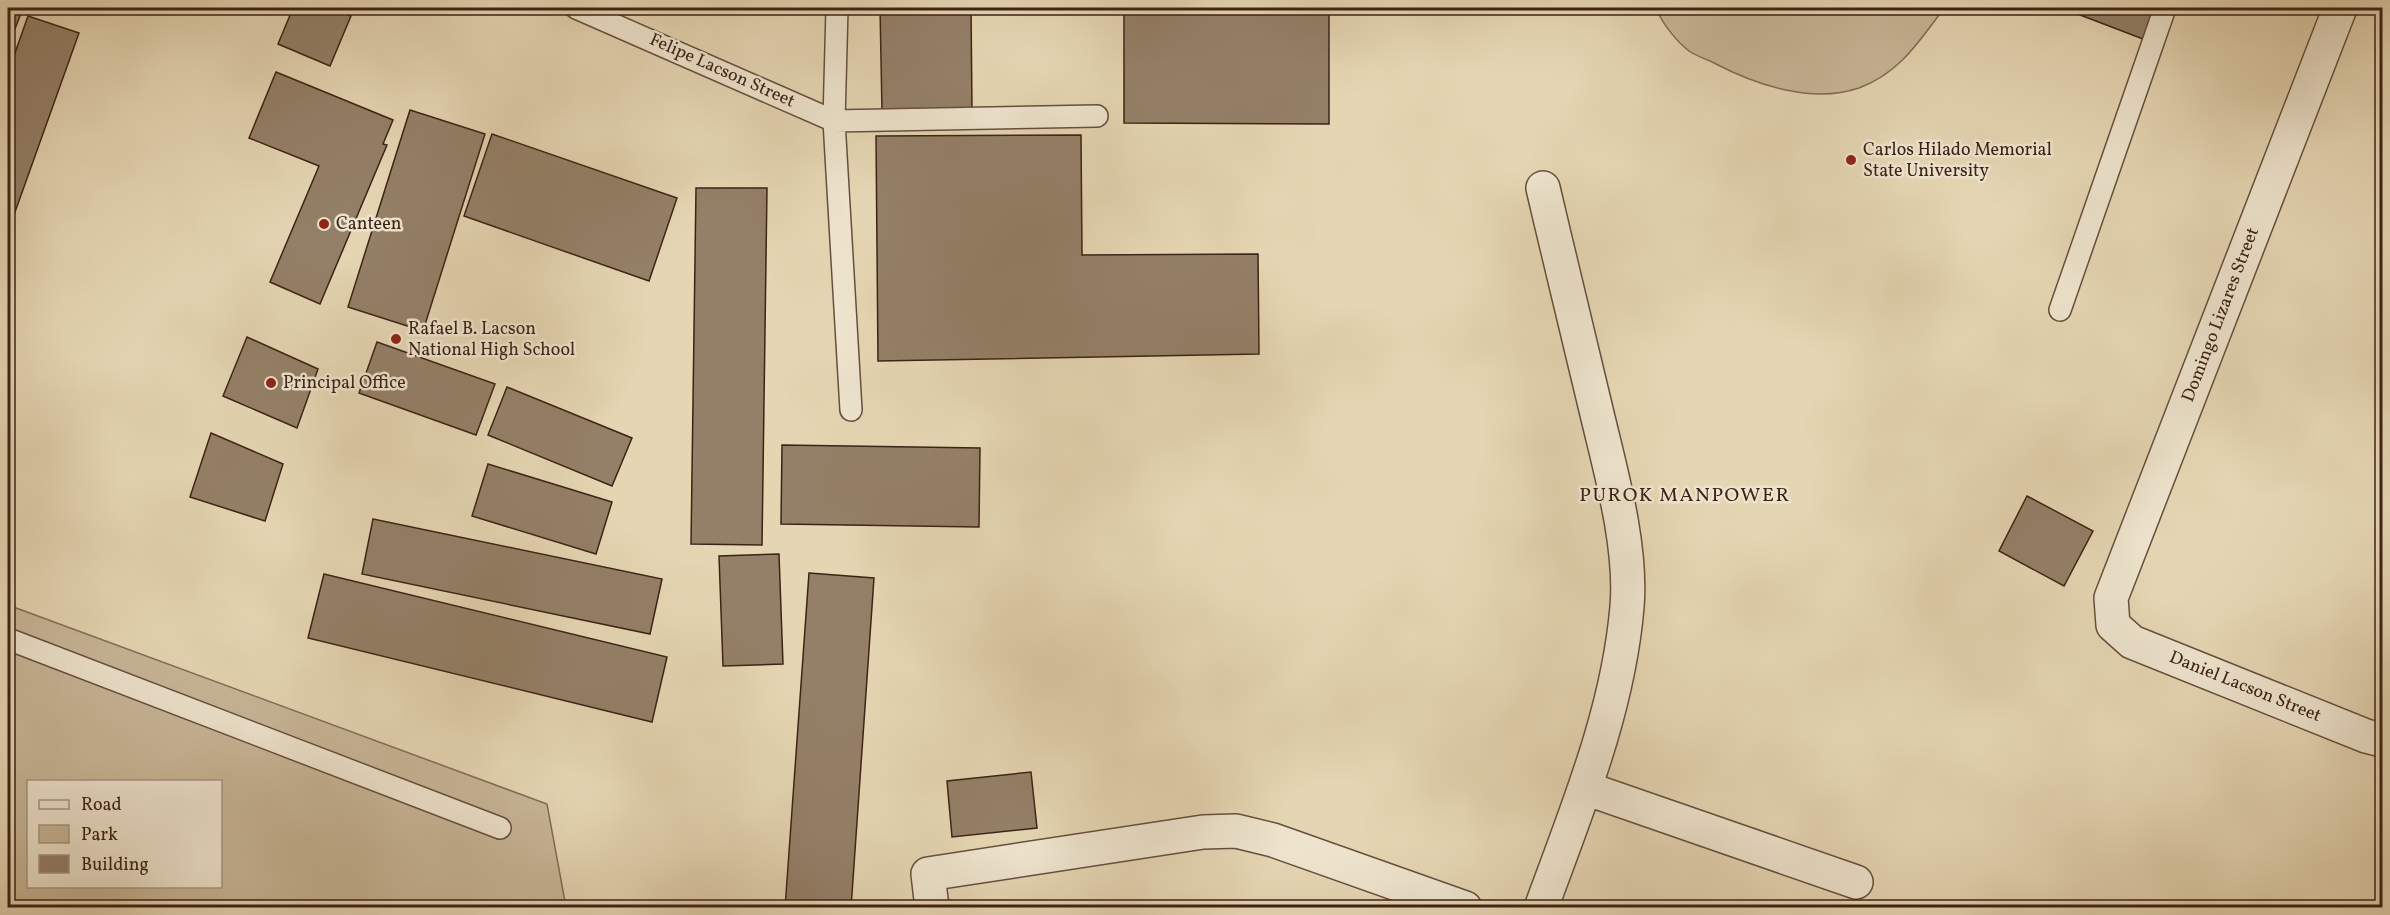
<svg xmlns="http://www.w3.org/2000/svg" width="2390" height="915" font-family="Vollkorn,serif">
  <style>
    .green { fill: #c8b798; stroke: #826c57; stroke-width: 1.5; fill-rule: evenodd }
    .building { fill: #948068; stroke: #3d2216; stroke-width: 1.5 }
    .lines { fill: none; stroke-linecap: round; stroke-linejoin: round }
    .service-casing { stroke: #674f3d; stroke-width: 24 }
    .minor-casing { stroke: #674f3d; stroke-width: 36 }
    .service { stroke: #eee4ce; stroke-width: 21 }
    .minor { stroke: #eee4ce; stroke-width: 33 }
    .poi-dot { fill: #8f2418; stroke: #eee4ce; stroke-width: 2 }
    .labels { text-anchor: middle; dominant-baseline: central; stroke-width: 5; stroke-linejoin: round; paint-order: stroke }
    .street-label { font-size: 18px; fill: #3d2216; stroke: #eee4ce }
    .poi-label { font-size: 18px; fill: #3d2216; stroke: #eee4ce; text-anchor: start }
    .neighbourhood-label { font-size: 20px; letter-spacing: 1.5px; fill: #3d2216; stroke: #eee4ce }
  </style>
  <rect width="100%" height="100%" fill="#e5d6b3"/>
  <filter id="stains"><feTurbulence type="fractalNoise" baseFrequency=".00333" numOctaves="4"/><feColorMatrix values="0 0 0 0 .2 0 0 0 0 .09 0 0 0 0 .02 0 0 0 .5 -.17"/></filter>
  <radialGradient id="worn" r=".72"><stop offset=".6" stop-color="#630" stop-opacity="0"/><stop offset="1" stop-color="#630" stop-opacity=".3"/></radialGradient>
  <path class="green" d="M 1656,8 L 1942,8 L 1939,15 C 1916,46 1897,74 1859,88 C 1812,104 1756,85 1714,63 C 1706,59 1696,56 1689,51 C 1676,41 1662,23 1656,8 Z
    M 8,605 L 547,804 L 566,907 L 8,907 ZM 28,782 L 220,782 L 220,886 L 28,886 Z"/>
  <path class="building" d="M 8,8 L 23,8 L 11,39 L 8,38 Z
    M 293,8 L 330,8 L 351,16 L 330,66 L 278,44 Z
    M 880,8 L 971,8 L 972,109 L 882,111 Z
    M 1124,8 L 1329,8 L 1329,124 L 1124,123 Z
    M 2077,8 L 2155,8 L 2143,39 L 2075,13 Z
    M 28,16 L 79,33 L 10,226 L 8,225 L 8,73 Z
    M 276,72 L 393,120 L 383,144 L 387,145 L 320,304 L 270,282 L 319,166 L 249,138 Z
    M 410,110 L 485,134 L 423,331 L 348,307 Z
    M 492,134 L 677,198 L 649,281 L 464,216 Z
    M 1081,135 L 1082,255 L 1258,254 L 1259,354 L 878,361 L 876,136 Z
    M 696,188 L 767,188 L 762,545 L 691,544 Z
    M 247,337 L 318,369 L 297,428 L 223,396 Z
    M 377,342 L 495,384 L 476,435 L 359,393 Z
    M 507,387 L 632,438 L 612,486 L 488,435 Z
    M 211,433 L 283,464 L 265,521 L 190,497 Z
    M 782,445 L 980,448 L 979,527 L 781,524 Z
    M 488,464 L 612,502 L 596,554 L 472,516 Z
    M 2027,496 L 2093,531 L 2064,586 L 1999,551 Z
    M 373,519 L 662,579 L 650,634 L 362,574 Z
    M 779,554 L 783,664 L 723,666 L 719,556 Z
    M 809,573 L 874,578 L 851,908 L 785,908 Z
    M 324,574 L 667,657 L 652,722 L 308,638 Z
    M 1031,772 L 1037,828 L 952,837 L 947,781 Z"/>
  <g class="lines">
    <g class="service-casing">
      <path id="service" d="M 576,8 L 834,121 L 1097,116
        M 837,8 L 834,121 L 851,410
        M 2060,310 L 2165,8
        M 8,639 L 500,828"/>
    </g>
    <g class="minor-casing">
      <path id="minor" d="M 2340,8 L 2111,598 L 2113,625 L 2132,642 L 2366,736 L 2382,740
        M 1585,788 L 1856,882
        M 932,908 L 928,874 L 1203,832 L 1236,831 L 1273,840 L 1465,908
        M 1541,908 C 1577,809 1618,712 1627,607 C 1632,548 1612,476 1598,418 C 1580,342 1561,265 1543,188"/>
    </g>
    <use href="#service" class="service"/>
    <use href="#minor" class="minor"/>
  </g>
  <g class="poi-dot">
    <circle cx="1851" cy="160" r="6"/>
    <circle cx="324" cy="224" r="6"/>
    <circle cx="396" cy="339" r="6"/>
    <circle cx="271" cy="383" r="6"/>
  </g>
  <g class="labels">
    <g class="street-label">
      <text transform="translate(722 71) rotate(24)">Felipe Lacson Street</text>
      <text transform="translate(2221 315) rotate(-69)">Domingo Lizares Street</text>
      <text transform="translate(2245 687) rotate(22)">Daniel Lacson Street</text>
    </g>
    <g class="poi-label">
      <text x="1863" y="150">Carlos Hilado Memorial<tspan x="1863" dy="21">State University</tspan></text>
      <text x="336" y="224">Canteen</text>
      <text x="408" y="329">Rafael B. Lacson<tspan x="408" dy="21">National High School</tspan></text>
      <text x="283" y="383">Principal Office</text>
    </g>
    <g class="neighbourhood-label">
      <text x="1685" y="496">PUROK MANPOWER</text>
    </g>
  </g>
  <rect width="2390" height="915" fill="none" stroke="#e5d6b3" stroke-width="30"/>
  <rect x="9" y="9" width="2372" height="897" fill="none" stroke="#3d2216" stroke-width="3"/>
  <rect x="15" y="15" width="2360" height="885" fill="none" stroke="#3d2216" stroke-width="1.5"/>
  <rect x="27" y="780" width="195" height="108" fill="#eee4ce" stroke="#a79684" stroke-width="1.5"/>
  <rect x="39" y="800" width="30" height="9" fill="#eee4ce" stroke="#a79684" stroke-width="1.5"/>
  <text x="81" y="810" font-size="18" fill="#3d2216">Road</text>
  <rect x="39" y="825" width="30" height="18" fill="#c8b798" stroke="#a79684" stroke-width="1.5"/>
  <text x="81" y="840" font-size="18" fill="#3d2216">Park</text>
  <rect x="39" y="855" width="30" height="18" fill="#948068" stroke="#a79684" stroke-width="1.5"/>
  <text x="81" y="870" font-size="18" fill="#3d2216">Building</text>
  <rect width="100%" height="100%" filter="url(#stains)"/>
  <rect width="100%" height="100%" fill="url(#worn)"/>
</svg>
